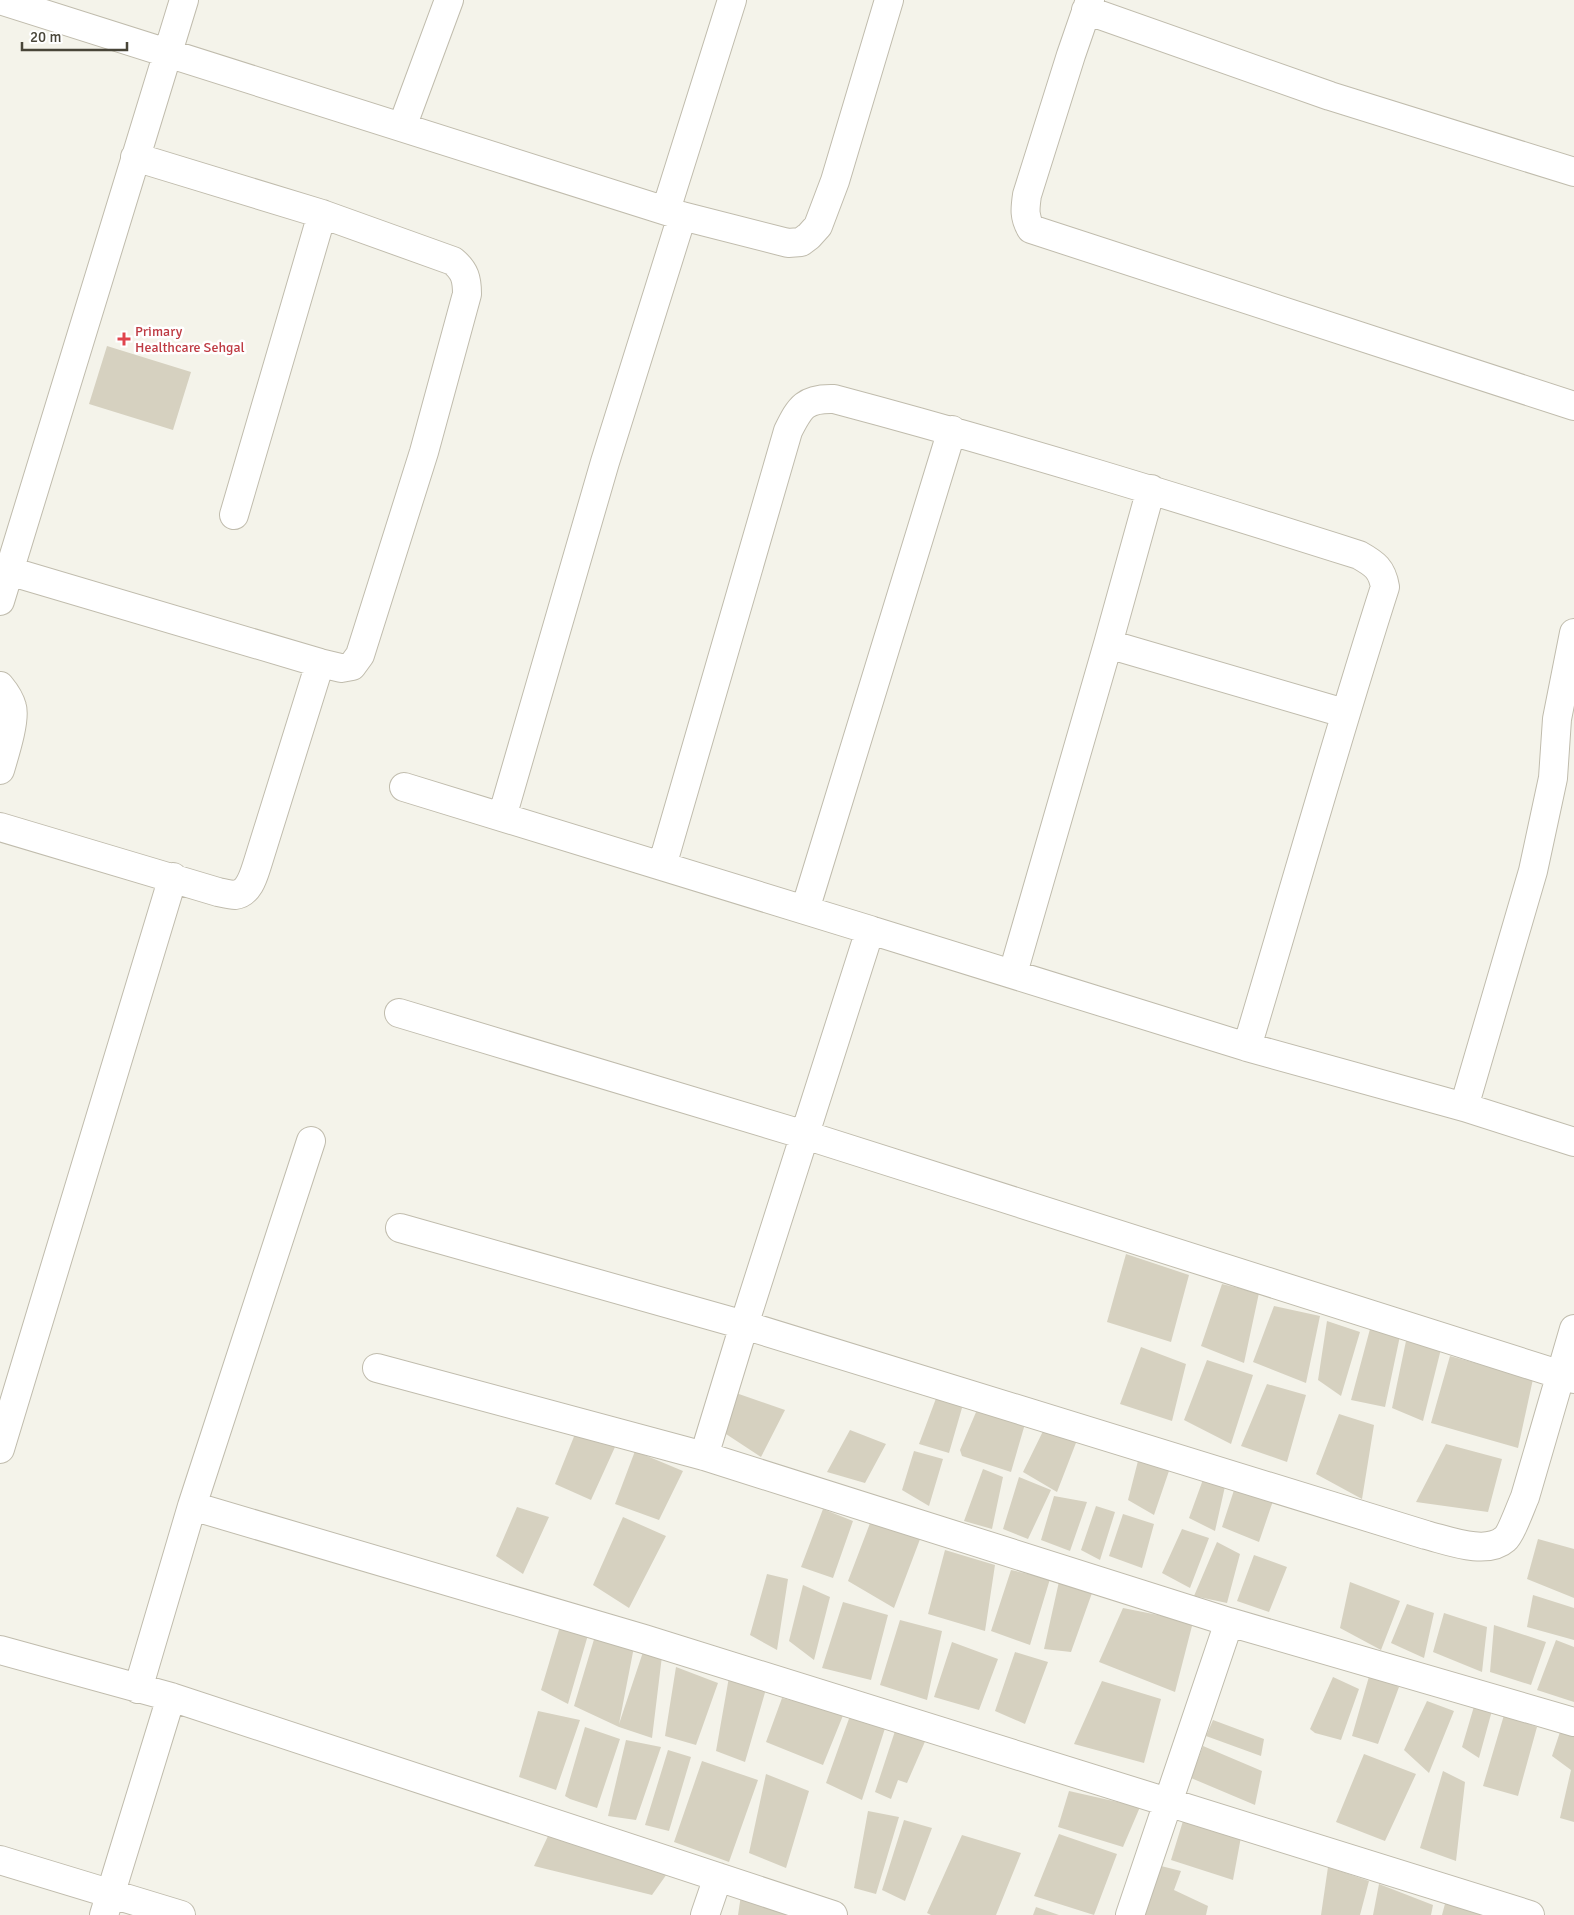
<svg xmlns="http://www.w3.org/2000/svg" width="1574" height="1915" font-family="Signika,sans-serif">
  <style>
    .building { fill: #d6d1c0 }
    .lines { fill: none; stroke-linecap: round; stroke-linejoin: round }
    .minor-casing { stroke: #c0bcad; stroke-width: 30 }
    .minor { stroke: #fff; stroke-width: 28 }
    .health-dot { fill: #e0444e; stroke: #fff; stroke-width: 2 }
    .labels { text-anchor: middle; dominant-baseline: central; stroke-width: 5; stroke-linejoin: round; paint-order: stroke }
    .health-label { font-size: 14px; fill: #be3a42; stroke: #fff; text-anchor: start }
  </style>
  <rect width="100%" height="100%" fill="#f4f3ea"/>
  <path class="building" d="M 107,346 L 191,372 L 173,430 L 89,404 Z
    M 1126,1254 L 1189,1275 L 1171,1342 L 1107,1322 Z
    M 1222,1284 L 1259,1293 L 1244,1363 L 1201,1346 Z
    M 1274,1306 L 1320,1316 L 1306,1383 L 1253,1362 Z
    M 1327,1321 L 1360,1332 L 1341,1396 L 1318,1380 Z
    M 1370,1329 L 1400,1336 L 1385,1407 L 1351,1400 Z
    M 1406,1341 L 1441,1349 L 1423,1421 L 1392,1408 Z
    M 1141,1347 L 1186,1364 L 1172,1421 L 1120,1404 Z
    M 1450,1356 L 1533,1379 L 1518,1448 L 1431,1423 Z
    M 1207,1360 L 1253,1375 L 1231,1444 L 1184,1420 Z
    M 1267,1384 L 1306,1395 L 1287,1462 L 1241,1446 Z
    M 736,1393 L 785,1410 L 761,1457 L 726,1434 Z
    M 938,1393 L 964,1401 L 949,1453 L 919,1444 Z
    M 979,1405 L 1027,1417 L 1011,1472 L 962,1456 L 960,1450 Z
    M 1339,1414 L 1374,1425 L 1362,1499 L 1316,1474 Z
    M 1045,1427 L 1079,1435 L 1057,1492 L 1023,1472 Z
    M 850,1430 L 886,1444 L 865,1483 L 827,1472 Z
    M 575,1434 L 615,1447 L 591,1500 L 555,1484 Z
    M 1446,1444 L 1502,1459 L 1488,1512 L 1416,1502 Z
    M 635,1451 L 683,1471 L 659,1520 L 615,1504 Z
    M 914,1451 L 943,1459 L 929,1506 L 902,1490 Z
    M 1139,1457 L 1171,1465 L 1154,1515 L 1128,1500 Z
    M 983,1469 L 1003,1477 L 992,1529 L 964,1521 Z
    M 1205,1474 L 1226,1482 L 1215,1531 L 1189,1518 Z
    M 1019,1477 L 1051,1490 L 1028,1539 L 1003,1529 Z
    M 1235,1487 L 1275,1495 L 1259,1542 L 1222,1527 Z
    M 1054,1496 L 1087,1502 L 1070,1551 L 1041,1540 Z
    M 1096,1506 L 1115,1512 L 1100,1560 L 1081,1550 Z
    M 517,1507 L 549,1517 L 523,1574 L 496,1556 Z
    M 823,1509 L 853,1521 L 833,1578 L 801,1567 Z
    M 1123,1514 L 1154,1524 L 1142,1568 L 1109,1556 Z
    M 623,1517 L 666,1536 L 629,1608 L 593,1585 Z
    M 872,1518 L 922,1534 L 894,1608 L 848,1581 Z
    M 1182,1529 L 1209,1538 L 1190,1588 L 1162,1573 Z
    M 1538,1539 L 1574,1549 L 1574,1598 L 1527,1579 Z
    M 1217,1542 L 1240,1554 L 1227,1603 L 1194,1596 Z
    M 945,1550 L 995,1565 L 985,1631 L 928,1614 Z
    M 1254,1555 L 1287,1567 L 1269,1612 L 1237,1601 Z
    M 1011,1570 L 1050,1579 L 1030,1645 L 991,1631 Z
    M 767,1574 L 788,1579 L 777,1650 L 750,1635 Z
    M 1060,1577 L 1092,1593 L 1071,1652 L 1044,1649 Z
    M 1350,1582 L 1400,1601 L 1381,1650 L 1340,1628 Z
    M 803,1585 L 830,1597 L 814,1660 L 789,1641 Z
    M 1533,1595 L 1574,1608 L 1574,1640 L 1527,1627 Z
    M 843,1602 L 888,1615 L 871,1680 L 822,1668 Z
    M 1407,1604 L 1434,1613 L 1424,1658 L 1391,1643 Z
    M 1123,1608 L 1193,1622 L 1175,1692 L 1099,1662 Z
    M 1444,1613 L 1487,1627 L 1482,1672 L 1433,1652 Z
    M 900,1620 L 942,1631 L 927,1700 L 880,1685 Z
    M 561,1623 L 590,1628 L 568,1704 L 541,1690 Z
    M 1494,1625 L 1546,1642 L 1531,1685 L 1490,1672 Z
    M 595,1636 L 634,1647 L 619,1724 L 643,1652 L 662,1656 L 652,1738 L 619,1727 L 574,1706 Z
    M 1556,1640 L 1574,1647 L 1574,1702 L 1537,1690 Z
    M 952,1642 L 998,1659 L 979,1710 L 934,1697 Z
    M 1015,1652 L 1048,1662 L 1025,1724 L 995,1711 Z
    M 676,1667 L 718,1683 L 696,1745 L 665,1736 Z
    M 1370,1673 L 1399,1687 L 1378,1744 L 1352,1736 Z
    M 729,1677 L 766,1689 L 745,1762 L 716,1751 Z
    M 1333,1677 L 1359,1689 L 1341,1740 L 1315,1733 L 1310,1729 Z
    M 1102,1681 L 1161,1699 L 1144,1763 L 1074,1744 Z
    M 782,1698 L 844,1713 L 823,1765 L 766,1742 Z
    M 1427,1701 L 1454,1711 L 1429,1773 L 1404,1750 Z
    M 1475,1703 L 1493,1707 L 1479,1758 L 1462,1747 Z
    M 538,1711 L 580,1720 L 556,1790 L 519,1777 Z
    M 851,1713 L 887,1722 L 862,1800 L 826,1783 Z
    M 1504,1715 L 1537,1727 L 1518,1796 L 1483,1786 Z
    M 1213,1720 L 1264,1739 L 1261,1756 L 1206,1736 Z
    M 585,1727 L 620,1739 L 597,1808 L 570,1799 L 565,1796 Z
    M 896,1728 L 927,1737 L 907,1783 L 898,1780 L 891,1799 L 875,1792 Z
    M 1561,1729 L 1574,1733 L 1574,1822 L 1560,1818 L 1571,1770 L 1552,1756 Z
    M 626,1740 L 661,1747 L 636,1820 L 608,1816 Z
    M 1203,1746 L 1262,1771 L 1255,1805 L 1191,1778 Z
    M 668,1750 L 691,1757 L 669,1831 L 645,1825 Z
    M 1364,1754 L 1416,1774 L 1385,1841 L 1336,1822 Z
    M 702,1761 L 758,1780 L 729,1862 L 674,1842 Z
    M 1443,1771 L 1465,1782 L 1456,1861 L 1420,1848 Z
    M 766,1774 L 809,1791 L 786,1868 L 749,1853 Z
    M 1069,1791 L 1140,1807 L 1123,1847 L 1058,1827 Z
    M 868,1811 L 899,1817 L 876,1894 L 854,1888 Z
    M 904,1820 L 932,1828 L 905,1901 L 882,1890 Z
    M 1183,1821 L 1241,1837 L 1233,1880 L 1171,1860 Z
    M 1059,1834 L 1117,1854 L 1094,1915 L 1034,1896 Z
    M 962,1835 L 1021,1853 L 996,1915 L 931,1915 L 927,1913 Z
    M 548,1836 L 669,1871 L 652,1895 L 534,1866 Z
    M 1157,1865 L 1181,1871 L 1174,1890 L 1208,1906 L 1206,1915 L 1142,1915 Z
    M 1328,1867 L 1369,1881 L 1360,1915 L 1321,1915 Z
    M 1379,1884 L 1433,1905 L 1431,1915 L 1373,1915 Z
    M 741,1895 L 794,1915 L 738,1915 Z
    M 1446,1900 L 1492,1915 L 1442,1915 Z
    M 1036,1907 L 1059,1915 L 1033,1915 Z"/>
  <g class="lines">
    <g class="minor-casing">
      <path id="minor" d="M 0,0 L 682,216 L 788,243 L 801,242 L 809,236 L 818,226 L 835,181 L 889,0
        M 1090,0 L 1071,55 L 1027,195 C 1025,209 1024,217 1031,229 L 1574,406
        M 1086,10 L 1330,96 L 1574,172
        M 402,127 L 449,0
        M 135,157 L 322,214 L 453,261 C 465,271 467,279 467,294 L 424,452 L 360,655 L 352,666 L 341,668 L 320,663
        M 666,210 L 732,0
        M 234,515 L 322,214
        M 0,601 L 184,0
        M 1108,644 L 1344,713
        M 0,686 C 5,692 10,699 12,707 C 16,719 4,756 0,770
        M 404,787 L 870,930 L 744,1325 L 1426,1535 C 1447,1540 1486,1556 1505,1539 C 1511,1534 1521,1506 1525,1497 L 1574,1329
        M 502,817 L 605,462 L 682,216
        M 0,827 L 218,892 C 223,893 230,895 235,895 C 250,893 254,874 258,862 L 320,663 L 9,571
        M 662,866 L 788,431 C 800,407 805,398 834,399 C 1011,446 1185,500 1359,555 C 1375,564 1382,569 1385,587 C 1336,740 1293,894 1247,1047
        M 805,910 L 952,430
        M 870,930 L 1247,1047 L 1464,1107 L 1574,1142
        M 1013,973 L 1108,644 L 1151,489
        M 399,1013 L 805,1135 L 1574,1379
        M 1464,1107 L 1533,871 L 1553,778 L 1557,719 L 1574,633
        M 400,1228 L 744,1325 L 704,1456
        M 377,1368 L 704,1456 L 1229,1622 L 1130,1915
        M 0,1449 L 173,877
        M 192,1506 L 311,1141
        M 1229,1622 L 1574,1722
        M 0,1650 L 171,1697 L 833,1915
        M 138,1689 L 192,1506 L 644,1639 L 1530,1915
        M 0,1860 L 181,1915
        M 104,1915 L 171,1697
        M 705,1915 L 718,1877"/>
    </g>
    <use href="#minor" class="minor"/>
  </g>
  <path class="health-dot" d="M121.5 331.5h5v5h5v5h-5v5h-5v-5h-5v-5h5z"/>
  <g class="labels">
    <g class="health-label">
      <text x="135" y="331">Primary<tspan x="135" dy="16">Healthcare Sehgal</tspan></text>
    </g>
  </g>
  <path d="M22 42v8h105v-8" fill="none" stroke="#484538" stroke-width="2.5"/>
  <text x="30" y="42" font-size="15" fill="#484538" stroke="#ffffff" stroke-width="4" paint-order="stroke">20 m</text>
</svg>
